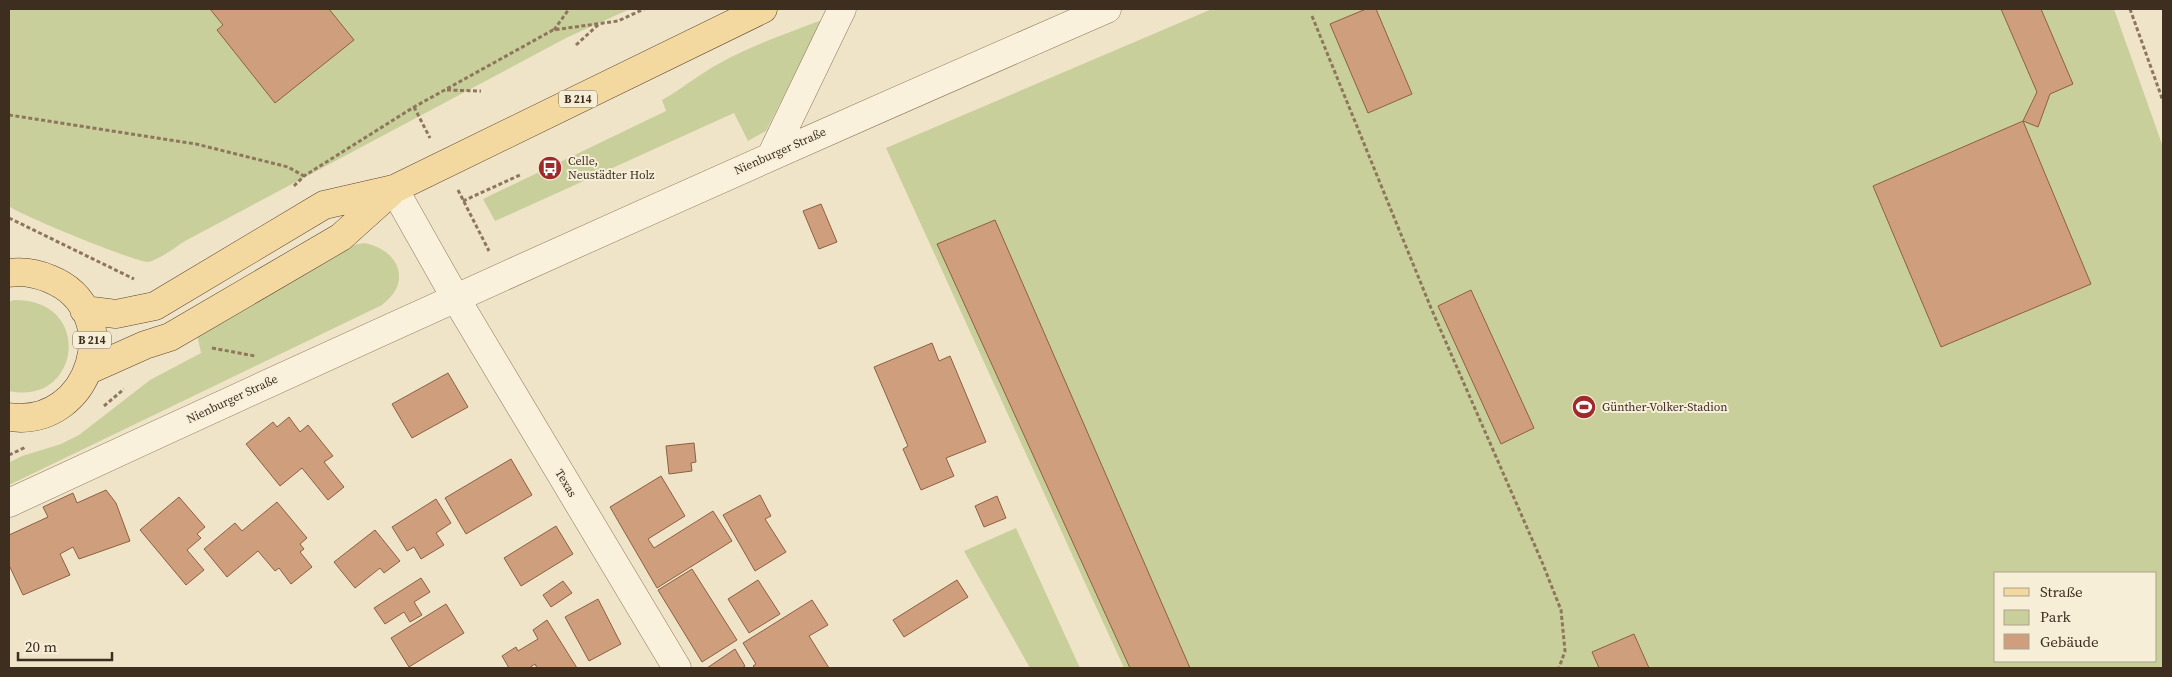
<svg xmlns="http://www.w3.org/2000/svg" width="2172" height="677" font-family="'Source Serif 4',serif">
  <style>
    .green { fill: #c9cf9b; fill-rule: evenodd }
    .building { fill: #cf9f7d; stroke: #8d5f41 }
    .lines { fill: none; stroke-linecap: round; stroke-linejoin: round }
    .minor-casing { stroke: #8d765c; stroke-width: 29 }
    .major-casing { stroke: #5b4430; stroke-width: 29 }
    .path { stroke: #8d765c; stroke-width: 3; stroke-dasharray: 4 2.5; stroke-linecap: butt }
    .minor { stroke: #faf1dc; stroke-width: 28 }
    .major { stroke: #f3d9a0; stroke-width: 28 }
    .labels { text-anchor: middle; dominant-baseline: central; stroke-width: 4; stroke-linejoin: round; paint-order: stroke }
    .shield { fill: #f7eed8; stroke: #756857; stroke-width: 1 }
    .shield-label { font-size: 11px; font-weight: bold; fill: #3d2e20 }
    .street-label { font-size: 12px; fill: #3d2e20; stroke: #f7eed8 }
    .poi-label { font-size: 12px; fill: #3d2e20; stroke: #f7eed8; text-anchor: start }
  </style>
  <rect width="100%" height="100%" fill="#f0e4c8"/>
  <path class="green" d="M 9,9 L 630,9 L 568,37 L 185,241 C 174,248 161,259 148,262 C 138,263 17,214 9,206 Z
    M 1212,9 L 2114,9 L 2163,147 L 2163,668 L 1124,668 L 886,148 ZM 1996,573 L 2156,573 L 2156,661 L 1996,661 Z
    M 822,20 L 766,131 L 748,141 L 734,113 L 495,221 L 483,199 L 666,111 L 662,100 C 682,89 699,74 720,63 C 752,45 788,33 822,20 Z
    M 364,243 C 384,246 406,263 397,287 C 394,294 388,300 382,305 L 9,485 L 9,463 L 10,462 L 22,456 L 61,444 L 79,435 L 150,380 L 201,353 L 197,334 L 353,245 Z
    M 14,300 C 95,299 80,407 9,391 L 9,302 Z
    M 1016,528 L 1080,668 L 1030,668 L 964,551 Z"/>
  <path class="building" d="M 210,9 L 329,9 L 354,40 L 275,103 L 217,30 L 223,25 Z
    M 1366,9 L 1376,9 L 1412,94 L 1368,113 L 1330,24 Z
    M 2001,9 L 2041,9 L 2073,84 L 2050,94 L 2038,127 L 2023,121 L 2037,92 Z
    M 2023,121 L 2091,284 L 1941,347 L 1873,186 Z
    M 821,204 L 837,242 L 819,249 L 803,211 Z
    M 995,220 L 1190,668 L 1130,668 L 937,244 Z
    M 1471,290 L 1534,428 L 1501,444 L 1438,306 Z
    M 932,343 L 939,361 L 950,356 L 986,442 L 946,458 L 954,476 L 921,490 L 903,449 L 908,446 L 874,367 Z
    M 448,373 L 468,407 L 412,438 L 392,404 Z
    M 289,417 L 300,432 L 308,425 L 333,456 L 324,462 L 344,487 L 328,500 L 302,468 L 280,486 L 246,444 L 273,422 L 277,427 Z
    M 694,443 L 696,462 L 691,463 L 692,471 L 669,474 L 666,446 Z
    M 511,459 L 532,495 L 466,534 L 445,498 Z
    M 661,476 L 685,516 L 648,539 L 654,548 L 713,511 L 732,541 L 657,588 L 610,507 Z
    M 106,490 L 116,503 L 130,541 L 79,559 L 73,547 L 60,554 L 70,575 L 23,595 L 9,565 L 9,535 L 48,517 L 43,507 L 73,493 L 77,503 Z
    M 760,495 L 771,516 L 765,519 L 786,552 L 755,571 L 723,515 Z
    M 997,496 L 1006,518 L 984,527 L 975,506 Z
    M 179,497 L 205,527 L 197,534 L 201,538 L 187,550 L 204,570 L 186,585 L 140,530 Z
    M 436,499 L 451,523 L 436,533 L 444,545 L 421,559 L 414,547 L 407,551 L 392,527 Z
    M 277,502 L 307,538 L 300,544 L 304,549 L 300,552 L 312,567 L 291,584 L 279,568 L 275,571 L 258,551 L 227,577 L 204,549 L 235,523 L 242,531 Z
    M 556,526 L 573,554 L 521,586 L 504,558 Z
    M 375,530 L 400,561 L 384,573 L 380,568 L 355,588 L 334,562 Z
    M 692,569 L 737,640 L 702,662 L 658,590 Z
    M 421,578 L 430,592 L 414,602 L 422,615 L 410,622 L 404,612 L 385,624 L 374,608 Z
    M 758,580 L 780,614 L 749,633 L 728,599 Z
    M 957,580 L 968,597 L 904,637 L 893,620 Z
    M 563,581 L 572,593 L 551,607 L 543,595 Z
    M 598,599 L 621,644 L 589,661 L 565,617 Z
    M 812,600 L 828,625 L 809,636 L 829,668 L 755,668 L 753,666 L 756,664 L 743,643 Z
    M 446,604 L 464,633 L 409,667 L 391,638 Z
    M 547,620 L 577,668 L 537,668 L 535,664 L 529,668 L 509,668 L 502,656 L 516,647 L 518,651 L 538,639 L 533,630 Z
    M 1634,634 L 1649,668 L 1599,668 L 1592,652 Z
    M 735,649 L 745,666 L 742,668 L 707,668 Z"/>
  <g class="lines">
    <g class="minor-casing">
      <path id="minor" d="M 772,154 L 842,9
        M 394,189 L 455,297 L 677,668
        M 9,503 C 373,334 739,169 1107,9"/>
    </g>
    <g class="major-casing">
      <path id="major" d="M 9,273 C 23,271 36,273 50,279 C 127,310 92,429 9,417
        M 84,310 L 116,314 L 155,306 L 324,205 L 394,189 L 763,9
        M 89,370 L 145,345 L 170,337 L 341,237 L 391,192"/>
    </g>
    <path class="path" d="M 2130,9 L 2163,101
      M 1312,16 L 1431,308 L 1542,562 L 1561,610 L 1565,651 L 1559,668
      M 554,30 L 569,9
      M 576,45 L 599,24
      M 447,90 L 481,91
      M 414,107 L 430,138
      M 9,115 L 196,144 L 288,167 L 304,176
      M 294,186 L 304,176 L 414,107 L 553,30 L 618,21 L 644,9
      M 458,190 L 489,251
      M 463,201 L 520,175
      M 9,218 L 134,279
      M 212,348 L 255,356
      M 104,406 L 124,389
      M 9,455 L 26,447"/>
    <use href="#minor" class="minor"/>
    <use href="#major" class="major"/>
  </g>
  <defs>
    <g id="bus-disc" transform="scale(1.25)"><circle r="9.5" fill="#9e2a2b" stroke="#f7eed8"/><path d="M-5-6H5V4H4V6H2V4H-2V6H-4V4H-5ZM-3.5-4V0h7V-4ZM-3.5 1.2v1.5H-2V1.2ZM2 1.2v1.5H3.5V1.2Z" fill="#fff"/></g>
    <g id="stadium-disc" transform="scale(1.25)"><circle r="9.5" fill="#9e2a2b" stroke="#f7eed8"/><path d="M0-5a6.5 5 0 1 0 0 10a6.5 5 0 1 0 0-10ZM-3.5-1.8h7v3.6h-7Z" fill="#fff"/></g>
  </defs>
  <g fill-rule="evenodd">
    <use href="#bus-disc" x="550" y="168"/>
    <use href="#stadium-disc" x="1584" y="407"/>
  </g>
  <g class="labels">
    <g class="shield">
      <rect x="559" y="90.5" width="38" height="17" rx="4"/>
      <rect x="73" y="331.5" width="38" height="17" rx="4"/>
    </g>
    <g class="shield-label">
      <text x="578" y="99">B 214</text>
      <text x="92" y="340">B 214</text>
    </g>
    <g class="street-label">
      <text transform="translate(780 151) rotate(-24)">Nienburger Straße</text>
      <text transform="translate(232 399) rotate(-25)">Nienburger Straße</text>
      <text transform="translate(566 483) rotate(59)">Texas</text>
    </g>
    <g class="poi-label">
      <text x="568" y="161">Celle,<tspan x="568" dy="14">Neustädter Holz</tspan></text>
      <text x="1602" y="407">Günther-Volker-Stadion</text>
    </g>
  </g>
  <rect width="2172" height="677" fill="none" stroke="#3d2e20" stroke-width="20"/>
  <rect x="1994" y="572" width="162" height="90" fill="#f7eed8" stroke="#ada18e"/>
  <rect x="2004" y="588" width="25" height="8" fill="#f3d9a0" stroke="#ada18e"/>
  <text x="2040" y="597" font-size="15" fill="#3d2e20">Straße</text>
  <rect x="2004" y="610" width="25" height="15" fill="#c9cf9b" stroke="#ada18e"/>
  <text x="2040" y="622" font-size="15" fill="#3d2e20">Park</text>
  <rect x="2004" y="634" width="25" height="15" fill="#cf9f7d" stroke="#ada18e"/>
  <text x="2040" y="647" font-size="15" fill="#3d2e20">Gebäude</text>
  <path d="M18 652v8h94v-8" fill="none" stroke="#3d2e20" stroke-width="2.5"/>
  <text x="25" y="652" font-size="15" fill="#3d2e20" stroke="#f7eed8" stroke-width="4" paint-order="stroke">20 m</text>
</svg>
